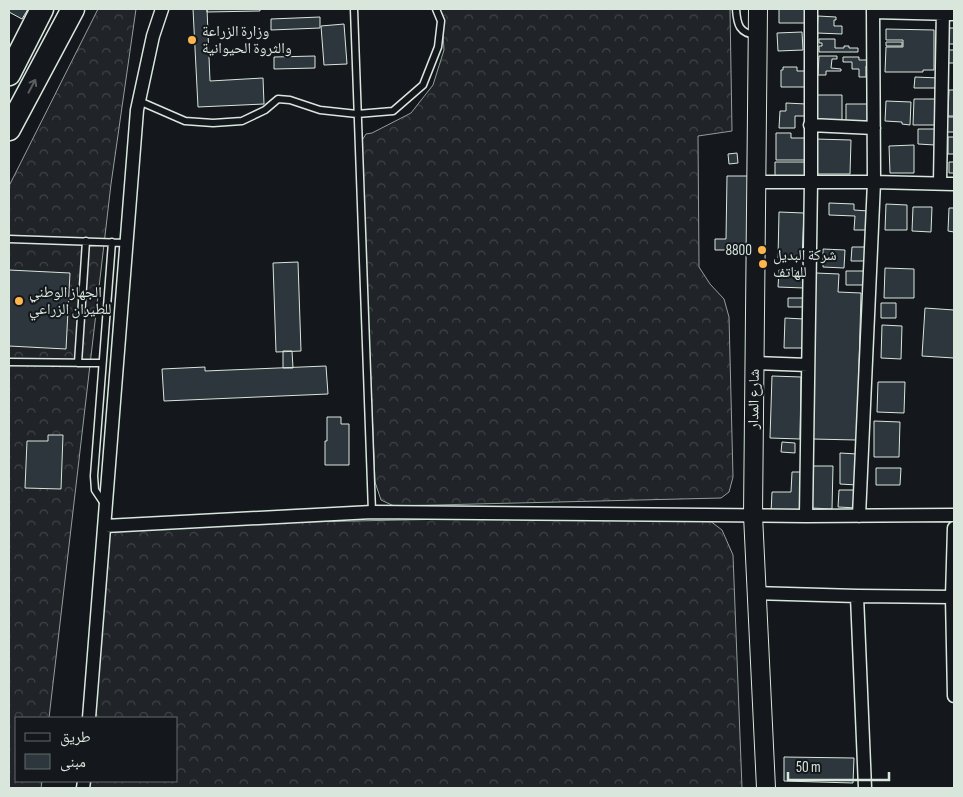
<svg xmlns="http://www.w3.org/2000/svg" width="963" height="797" font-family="'Sofia Sans Condensed','Noto Naskh Arabic',sans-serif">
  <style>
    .forest { fill: url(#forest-crowns); stroke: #939e99 }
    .building { fill: #2c363c; stroke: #d8e6dc }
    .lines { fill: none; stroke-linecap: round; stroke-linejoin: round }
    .lane-casing { stroke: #d8e6dc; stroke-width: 9 }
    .street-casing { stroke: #d8e6dc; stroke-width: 15 }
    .secondary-casing { stroke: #d8e6dc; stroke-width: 20 }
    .highway-casing { stroke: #d8e6dc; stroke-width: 25 }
    .lane { stroke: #14181c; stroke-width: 6 }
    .street { stroke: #14181c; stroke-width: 12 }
    .secondary { stroke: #14181c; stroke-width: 18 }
    .highway { stroke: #14181c; stroke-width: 22 }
    .oneway { stroke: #59605f }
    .poi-dot { fill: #ffb74d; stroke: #14181c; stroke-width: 2 }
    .labels { text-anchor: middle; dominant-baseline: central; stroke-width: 4; stroke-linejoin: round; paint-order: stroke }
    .poi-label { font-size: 15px; fill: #d8e6dc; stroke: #14181c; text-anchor: start }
    .street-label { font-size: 15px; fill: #d8e6dc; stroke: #14181c }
  </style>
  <defs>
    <pattern id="forest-crowns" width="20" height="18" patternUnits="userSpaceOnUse" patternTransform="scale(1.25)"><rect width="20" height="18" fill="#202428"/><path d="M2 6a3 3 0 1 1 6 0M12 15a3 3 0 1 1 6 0" fill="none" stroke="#404447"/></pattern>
  </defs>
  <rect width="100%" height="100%" fill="#14181c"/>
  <path class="forest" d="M 98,9 L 136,9 L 111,184 L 49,718 L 16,718 L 16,781 L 42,781 L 41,788 L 9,788 L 9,186 Z
    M 438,9 L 730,9 L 732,131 L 698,136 L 699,267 L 710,284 L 724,299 L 729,317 L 733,477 L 729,492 L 721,498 L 394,506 L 381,500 L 375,482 L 361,142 L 366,134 L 372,133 L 411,113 L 433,85 L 444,50 L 442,18 Z
    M 701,514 L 722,530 L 733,555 L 742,788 L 83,788 L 84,781 L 176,781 L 176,718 L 89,718 L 105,526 Z"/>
  <path class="building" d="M 9,9 L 28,9 L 22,19 L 9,12 Z
    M 193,9 L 207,9 L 210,81 L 263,78 L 264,104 L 198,107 Z
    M 207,9 L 260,9 L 260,11 L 207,12 Z
    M 779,9 L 808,9 L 808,23 L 779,23 Z
    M 818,16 L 836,17 L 836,20 L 834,20 L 834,26 L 842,26 L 842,34 L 817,33 Z
    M 320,17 L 320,28 L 271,30 L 271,19 Z
    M 344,24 L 347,64 L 324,65 L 321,26 Z
    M 948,28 L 954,28 L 954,44 L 948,44 Z
    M 886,29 L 934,30 L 934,70 L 923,70 L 923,72 L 885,72 L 886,47 L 903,47 L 903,40 L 886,40 Z
    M 802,32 L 803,50 L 778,51 L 777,33 Z
    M 819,39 L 835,39 L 835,48 L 844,48 L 844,46 L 849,46 L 849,48 L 858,48 L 858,52 L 819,52 L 819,46 L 822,46 L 822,43 L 819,43 Z
    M 886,42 L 902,42 L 902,46 L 886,46 Z
    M 947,50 L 954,50 L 954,63 L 947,63 Z
    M 315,56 L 315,68 L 274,69 L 274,57 Z
    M 819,56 L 837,56 L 837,59 L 832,59 L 831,68 L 841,69 L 841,71 L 826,71 L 826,75 L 818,75 Z
    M 843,57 L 859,57 L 859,60 L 868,60 L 868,66 L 866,66 L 866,77 L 859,77 L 859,69 L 852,69 L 852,62 L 843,62 Z
    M 783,67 L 797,67 L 797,71 L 809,71 L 809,87 L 781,87 L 781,70 L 783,70 Z
    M 915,77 L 939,78 L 939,88 L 914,88 Z
    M 949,90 L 954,90 L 954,116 L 948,116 Z
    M 815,95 L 842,95 L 842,121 L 814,120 Z
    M 914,99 L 939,99 L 936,125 L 913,125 Z
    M 886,101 L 911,102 L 910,125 L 902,124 L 902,122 L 885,121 Z
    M 786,103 L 806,104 L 806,116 L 795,116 L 795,128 L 779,128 L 780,111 L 786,111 Z
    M 846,104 L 870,104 L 870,121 L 846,121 Z
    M 947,117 L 954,117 L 954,132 L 947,132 Z
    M 918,129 L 935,129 L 935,145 L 918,144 Z
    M 776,133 L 791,133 L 791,138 L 807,138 L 807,160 L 776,160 Z
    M 948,137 L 954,137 L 954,154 L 948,154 Z
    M 815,139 L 851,140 L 850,174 L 815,174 Z
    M 914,145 L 914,173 L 890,173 L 889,146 Z
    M 737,153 L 738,163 L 729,164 L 728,154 Z
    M 775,162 L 807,162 L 806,180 L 775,180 Z
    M 949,162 L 954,162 L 954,173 L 949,173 Z
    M 727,176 L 753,176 L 752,250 L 715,250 L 715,239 L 726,239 Z
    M 829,203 L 854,204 L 854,210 L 868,211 L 867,230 L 854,230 L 855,216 L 829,215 Z
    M 886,204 L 907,205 L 907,230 L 885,230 Z
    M 913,207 L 932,207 L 931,232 L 912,231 Z
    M 949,208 L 954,208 L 954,232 L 948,231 Z
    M 779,212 L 804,213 L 802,259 L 778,258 Z
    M 852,247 L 865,247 L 865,261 L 851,261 Z
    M 823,249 L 845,250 L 844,268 L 823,267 Z
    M 298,262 L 301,351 L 276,352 L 273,263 Z
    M 885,268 L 914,269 L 914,298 L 884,298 Z
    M 9,270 L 70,273 L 66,349 L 9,346 Z
    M 779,270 L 804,271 L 804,288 L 778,287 Z
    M 846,271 L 865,271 L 865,285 L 846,285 Z
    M 816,273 L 839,274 L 838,292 L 861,293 L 857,440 L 812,439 Z
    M 788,298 L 804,298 L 804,307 L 788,307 Z
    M 881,303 L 896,303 L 896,318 L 881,318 Z
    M 925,308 L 954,310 L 954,358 L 922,356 Z
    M 785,318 L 804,319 L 803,348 L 784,348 Z
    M 882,325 L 902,326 L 901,359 L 881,358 Z
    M 283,351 L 292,351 L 293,368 L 283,368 Z
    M 326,366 L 328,394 L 164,401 L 162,369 L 205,367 L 205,371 Z
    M 772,376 L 801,377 L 800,439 L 770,438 Z
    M 878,382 L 905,382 L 904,413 L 877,412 Z
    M 327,417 L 341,417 L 341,424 L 349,424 L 349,465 L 325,465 L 325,441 L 327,441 Z
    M 874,421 L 900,422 L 899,457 L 874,457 Z
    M 48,435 L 63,435 L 61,489 L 25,488 L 27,441 L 48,441 Z
    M 782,442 L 795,443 L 795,453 L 781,452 Z
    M 840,453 L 857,454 L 857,485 L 840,484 Z
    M 812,466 L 833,466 L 832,509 L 812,508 Z
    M 876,468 L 901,468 L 900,485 L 876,485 Z
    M 792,472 L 805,472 L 804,514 L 771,513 L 772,492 L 791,492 Z
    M 839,490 L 857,490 L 857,508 L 838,507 Z
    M 784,757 L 854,758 L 853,783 L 784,781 Z"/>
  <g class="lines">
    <g class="lane-casing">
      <path id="lane" d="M 354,9 L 372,512
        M 736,9 C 737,24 739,34 757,35
        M 139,101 L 185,121 L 213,123 L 242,121 L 265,110 L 278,99 L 290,100 L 320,110 L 357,114 L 393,111 L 423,85 L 438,47 L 441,21 L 436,9
        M 9,239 L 127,243
        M 9,362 L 102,363
        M 78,363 L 86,241
        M 105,505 L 95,490 L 94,476 L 112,242"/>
    </g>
    <g class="street-casing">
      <path id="street" d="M 873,12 L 954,14
        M 810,125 L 874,128
        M 757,182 L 874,182 L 954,184
        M 940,183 L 943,9
        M 755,363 L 808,365
        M 806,516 L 811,182 L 811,9
        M 859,516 L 874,182 L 873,9
        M 105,526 L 372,512 L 806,516 L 954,515
        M 954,528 L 952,597 L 954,696
        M 756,593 L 857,596 L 952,597
        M 857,596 L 865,788
        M 89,718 L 137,110 L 153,36 L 162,9
        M 83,788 L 84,781"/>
    </g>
    <g class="secondary-casing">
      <path id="secondary" d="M 758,9 L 753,515 L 766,788"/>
    </g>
    <g class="highway-casing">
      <path id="highway" d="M 9,74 L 42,9
        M 9,129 L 73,9"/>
    </g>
    <use href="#lane" class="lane"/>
    <use href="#street" class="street"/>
    <use href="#secondary" class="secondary"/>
    <use href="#highway" class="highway"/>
  </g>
  <defs><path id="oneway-shaft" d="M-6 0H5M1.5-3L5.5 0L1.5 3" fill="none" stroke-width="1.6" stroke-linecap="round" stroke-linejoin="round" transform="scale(1.25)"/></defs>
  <use class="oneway" href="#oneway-shaft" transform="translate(32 86) rotate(-62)"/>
  <g class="poi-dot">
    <circle cx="192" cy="40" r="5"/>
    <circle cx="762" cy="250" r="5"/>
    <circle cx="763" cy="264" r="5"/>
    <circle cx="19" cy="301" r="5"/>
  </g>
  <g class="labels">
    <g class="poi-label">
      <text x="202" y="31">وزارة الزراعة<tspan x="202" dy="17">والثروة الحيوانية</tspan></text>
      <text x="752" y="250" text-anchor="end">8800</text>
      <text x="773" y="255">شركة البديل<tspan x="773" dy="17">للهاتف</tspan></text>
      <text x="29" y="292">الجهاز الوطني<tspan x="29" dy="17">للطيران الزراعي</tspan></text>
    </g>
    <g class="street-label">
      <text transform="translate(754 399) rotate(-89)">شارع المدار</text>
    </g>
  </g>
  <rect width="963" height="797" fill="none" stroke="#d8e6dc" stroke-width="20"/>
  <rect x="15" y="717" width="162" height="65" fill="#14181c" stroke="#626a69"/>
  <rect x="25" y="733" width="25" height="8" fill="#14181c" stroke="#626a69"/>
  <text x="60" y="742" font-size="15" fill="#d8e6dc">طريق</text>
  <rect x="25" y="754" width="25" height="15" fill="#2c363c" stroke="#626a69"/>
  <text x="60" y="767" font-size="15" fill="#d8e6dc">مبنى</text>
  <path d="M788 772v8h101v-8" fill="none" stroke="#d8e6dc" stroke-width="2.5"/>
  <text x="796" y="772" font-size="15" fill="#d8e6dc" stroke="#14181c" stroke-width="4" paint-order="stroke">50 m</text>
</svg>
